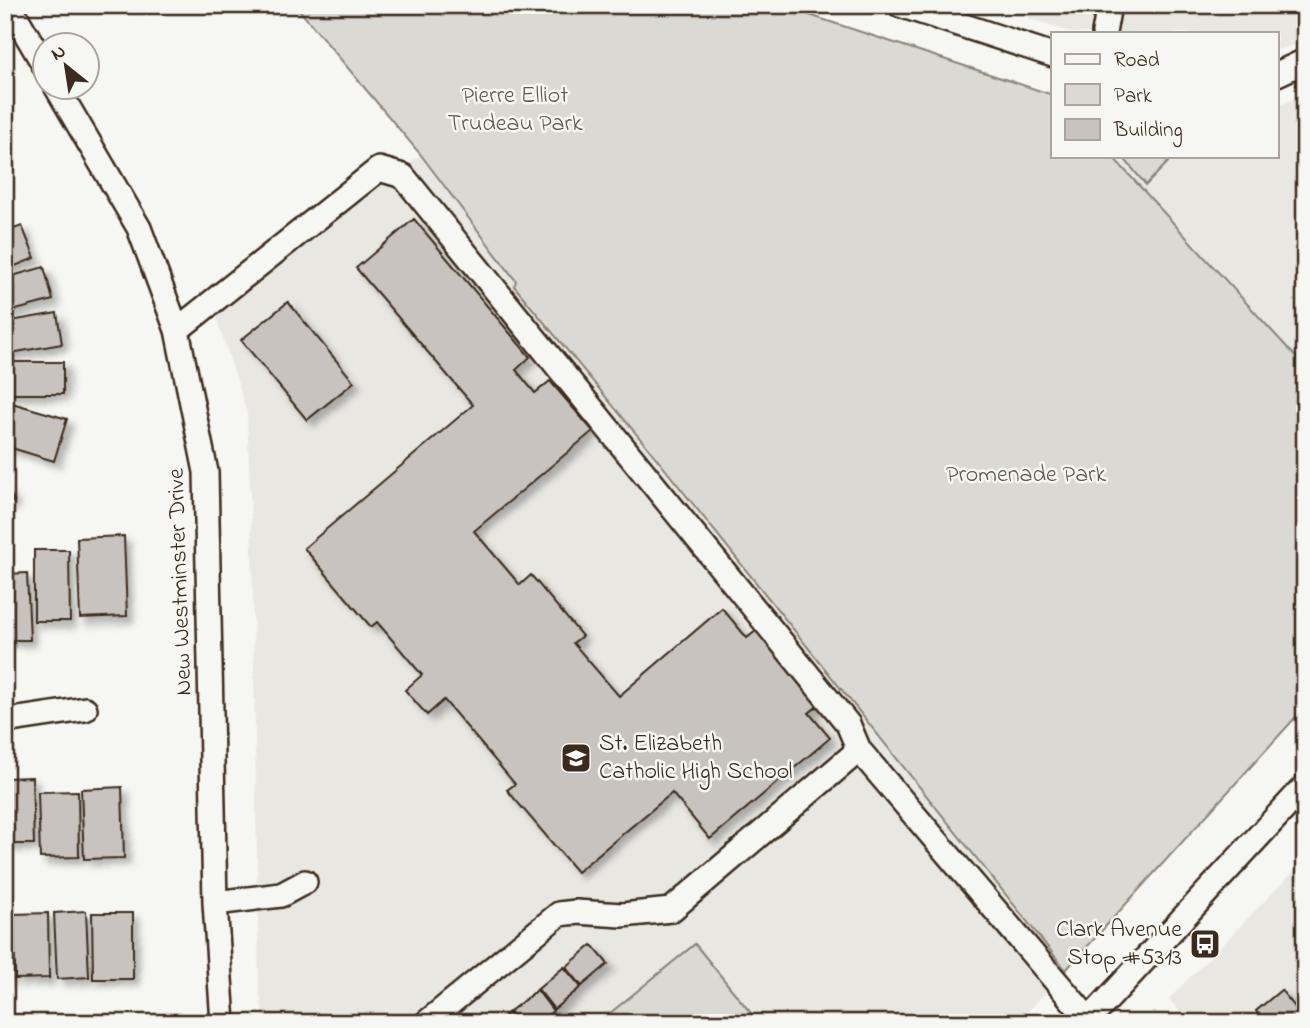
<svg xmlns="http://www.w3.org/2000/svg" width="1310" height="1028" font-family="'Indie Flower',sans-serif">
  <style>
    .built { fill: #e8e7e2 }
    .green { fill: #dad9d3; stroke: #8a8278; stroke-width: 2 }
    .building { fill: #c8c3be; stroke: #3b2a1e; stroke-width: 2; filter: url(#shadow) }
    .lines { fill: none; stroke-linecap: round; stroke-linejoin: round }
    .minor-casing { stroke: #3b2a1e; stroke-width: 28 }
    .minor { stroke: #f6f6f2; stroke-width: 23 }
    .labels { text-anchor: middle; dominant-baseline: central; stroke-width: 5; stroke-linejoin: round; paint-order: stroke }
    .park-label { font-size: 24px; fill: #63564b; stroke: #f6f6f2 }
    .street-label { font-size: 24px; fill: #3b2a1e; stroke: #f6f6f2 }
    .poi-label { font-size: 24px; fill: #3b2a1e; stroke: #f6f6f2; text-anchor: start }
  </style>
  <defs>
    <filter id="shadow"><feDropShadow dx="6" dy="6" stdDeviation="3.5" flood-color="#0004"/></filter>
  </defs>
  <rect width="100%" height="100%" fill="#f6f6f2"/>
  <filter id="ink" filterUnits="userSpaceOnUse"><feTurbulence type="fractalNoise" baseFrequency=".0143" numOctaves="2"/><feDisplacementMap in="SourceGraphic" scale="14" xChannelSelector="R" yChannelSelector="G"/><feConvolveMatrix kernelMatrix="1 2 1 2 8 2 1 2 1" color-interpolation-filters="sRGB"/></filter>
  <g filter="url(#ink)">
    <path class="built" d="M 991,5 L 1305,5 L 1305,33 L 1291,46 L 1277,50 L 1277,33 L 1073,33 Z
      M 1305,93 L 1305,367 L 1112,156 L 1277,156 L 1277,107 Z
      M 421,155 L 528,296 L 1066,970 L 1017,1023 L 264,1023 L 259,987 L 252,546 L 247,412 L 215,313 Z
      M 1305,860 L 1305,1023 L 1190,1023 L 1169,999 Z"/>
    <path class="green" d="M 295,5 L 779,5 L 1053,95 L 1053,156 L 1112,156 L 1305,367 L 1305,707 L 1066,970 L 657,459 L 514,286 L 516,281 L 421,155 Z
      M 1122,156 L 1174,156 L 1146,185 Z
      M 695,944 L 759,1023 L 598,1023 Z"/>
    <path class="building" d="M 414,219 L 530,357 L 516,370 L 535,393 L 550,381 L 593,431 L 474,531 L 520,585 L 531,575 L 582,636 L 573,643 L 619,696 L 722,608 L 747,638 L 762,626 L 825,700 L 809,713 L 830,738 L 710,839 L 672,793 L 577,872 L 507,790 L 515,784 L 444,700 L 427,715 L 405,690 L 422,675 L 377,622 L 371,627 L 304,548 L 473,405 L 356,268 Z
      M 22,226 L 35,258 L 5,270 L 5,232 Z
      M 44,267 L 53,300 L 5,313 L 5,278 Z
      M 288,302 L 354,382 L 307,420 L 241,340 Z
      M 57,313 L 62,344 L 5,354 L 5,322 Z
      M 5,362 L 63,362 L 63,394 L 5,394 Z
      M 5,401 L 67,419 L 54,461 L 5,446 Z
      M 5,486 L 14,501 L 5,506 Z
      M 124,536 L 127,616 L 80,618 L 77,538 Z
      M 34,550 L 69,550 L 70,621 L 34,621 Z
      M 27,573 L 30,640 L 5,640 L 5,574 Z
      M 32,777 L 34,844 L 5,844 L 5,778 Z
      M 122,787 L 124,858 L 84,859 L 81,789 Z
      M 78,791 L 79,857 L 40,858 L 38,792 Z
      M 86,911 L 89,977 L 57,979 L 54,913 Z
      M 5,913 L 10,913 L 10,979 L 5,979 Z
      M 48,913 L 49,978 L 15,979 L 14,914 Z
      M 92,913 L 133,913 L 133,979 L 93,979 Z
      M 592,945 L 608,964 L 582,986 L 566,967 Z
      M 564,967 L 581,987 L 554,1009 L 538,989 Z
      M 537,990 L 553,1011 L 537,1023 L 517,1023 L 509,1012 Z
      M 1281,990 L 1305,1019 L 1305,1023 L 1265,1023 L 1256,1011 Z
      M 508,1013 L 515,1023 L 496,1023 Z"/>
    <g class="lines">
      <g class="minor-casing">
        <path id="minor" d="M 9,5 L 46,68
          M 900,5 L 1053,55
          M 1104,33 L 1109,5
          M 1277,74 L 1305,61
          M 57,88 L 139,228 L 177,330 L 206,472 L 215,903 L 223,1023
          M 177,330 L 379,169 L 403,176 L 848,724 L 859,750 L 1089,1020
          M 5,721 L 85,709
          M 215,903 L 281,895 L 305,882
          M 426,1023 L 559,914 L 576,912 L 622,915 L 671,910 L 859,750
          M 1086,1023 L 1305,786"/>
      </g>
      <use href="#minor" class="minor"/>
    </g>
  </g>
  <defs>
    <g id="school-square" transform="scale(1.575)"><rect x="-9" y="-9" width="18" height="18" rx="4" fill="#3b2a1e" stroke="#f6f6f2"/><path d="M0-5L7-2L0 1L-7-2ZM-4 1L0 2.5L4 1V4Q0 6-4 4Z" fill="#fff"/></g>
    <g id="bus-square" transform="scale(1.575)"><rect x="-9" y="-9" width="18" height="18" rx="4" fill="#3b2a1e" stroke="#f6f6f2"/><path d="M-5-6H5V4H4V6H2V4H-2V6H-4V4H-5ZM-3.5-4V0h7V-4ZM-3.5 1.2v1.5H-2V1.2ZM2 1.2v1.5H3.5V1.2Z" fill="#fff"/></g>
  </defs>
  <g fill-rule="evenodd">
    <use href="#school-square" x="576" y="758"/>
    <use href="#bus-square" x="1205" y="944"/>
  </g>
  <g class="labels">
    <g class="park-label">
      <text x="515" y="96">Pierre Elliot<tspan x="515" dy="28">Trudeau Park</tspan></text>
      <text x="1026" y="475">Promenade Park</text>
    </g>
    <g class="street-label">
      <text transform="translate(181 582) rotate(-92)">New Westminster Drive</text>
    </g>
    <g class="poi-label">
      <text x="599" y="744">St. Elizabeth<tspan x="599" dy="28">Catholic High School</tspan></text>
      <text x="1182" y="930" text-anchor="end">Clark Avenue<tspan x="1182" dy="28">Stop #5313</tspan></text>
    </g>
  </g>
  <rect width="1310" height="1028" fill="none" stroke="#f6f6f2" stroke-width="28"/>
  <rect x="14" y="14" width="1282" height="1000" fill="none" stroke="#3b2a1e" stroke-width="2.5" filter="url(#ink)"/>
  <rect x="1051" y="32" width="228" height="126" fill="#f6f6f2" stroke="#aba49d" stroke-width="2"/>
  <rect x="1065" y="54" width="35" height="10" fill="#f6f6f2" stroke="#aba49d" stroke-width="2"/>
  <text x="1114" y="66" font-size="21" fill="#3b2a1e">Road</text>
  <rect x="1065" y="84" width="35" height="21" fill="#dad9d3" stroke="#aba49d" stroke-width="2"/>
  <text x="1114" y="102" font-size="21" fill="#3b2a1e">Park</text>
  <rect x="1065" y="119" width="35" height="21" fill="#c8c3be" stroke="#aba49d" stroke-width="2"/>
  <text x="1114" y="136" font-size="21" fill="#3b2a1e">Building</text>
  <g transform="translate(66 66) rotate(330)"><circle r="33" fill="#f6f6f2" stroke="#aba49d" stroke-width="2"/>
  <path d="M0-5L12 26L0 18L-12 26Z" fill="#3b2a1e"/>
  <text y="-10" font-size="19" font-weight="bold" text-anchor="middle" fill="#3b2a1e">N</text>
  </g>
</svg>
